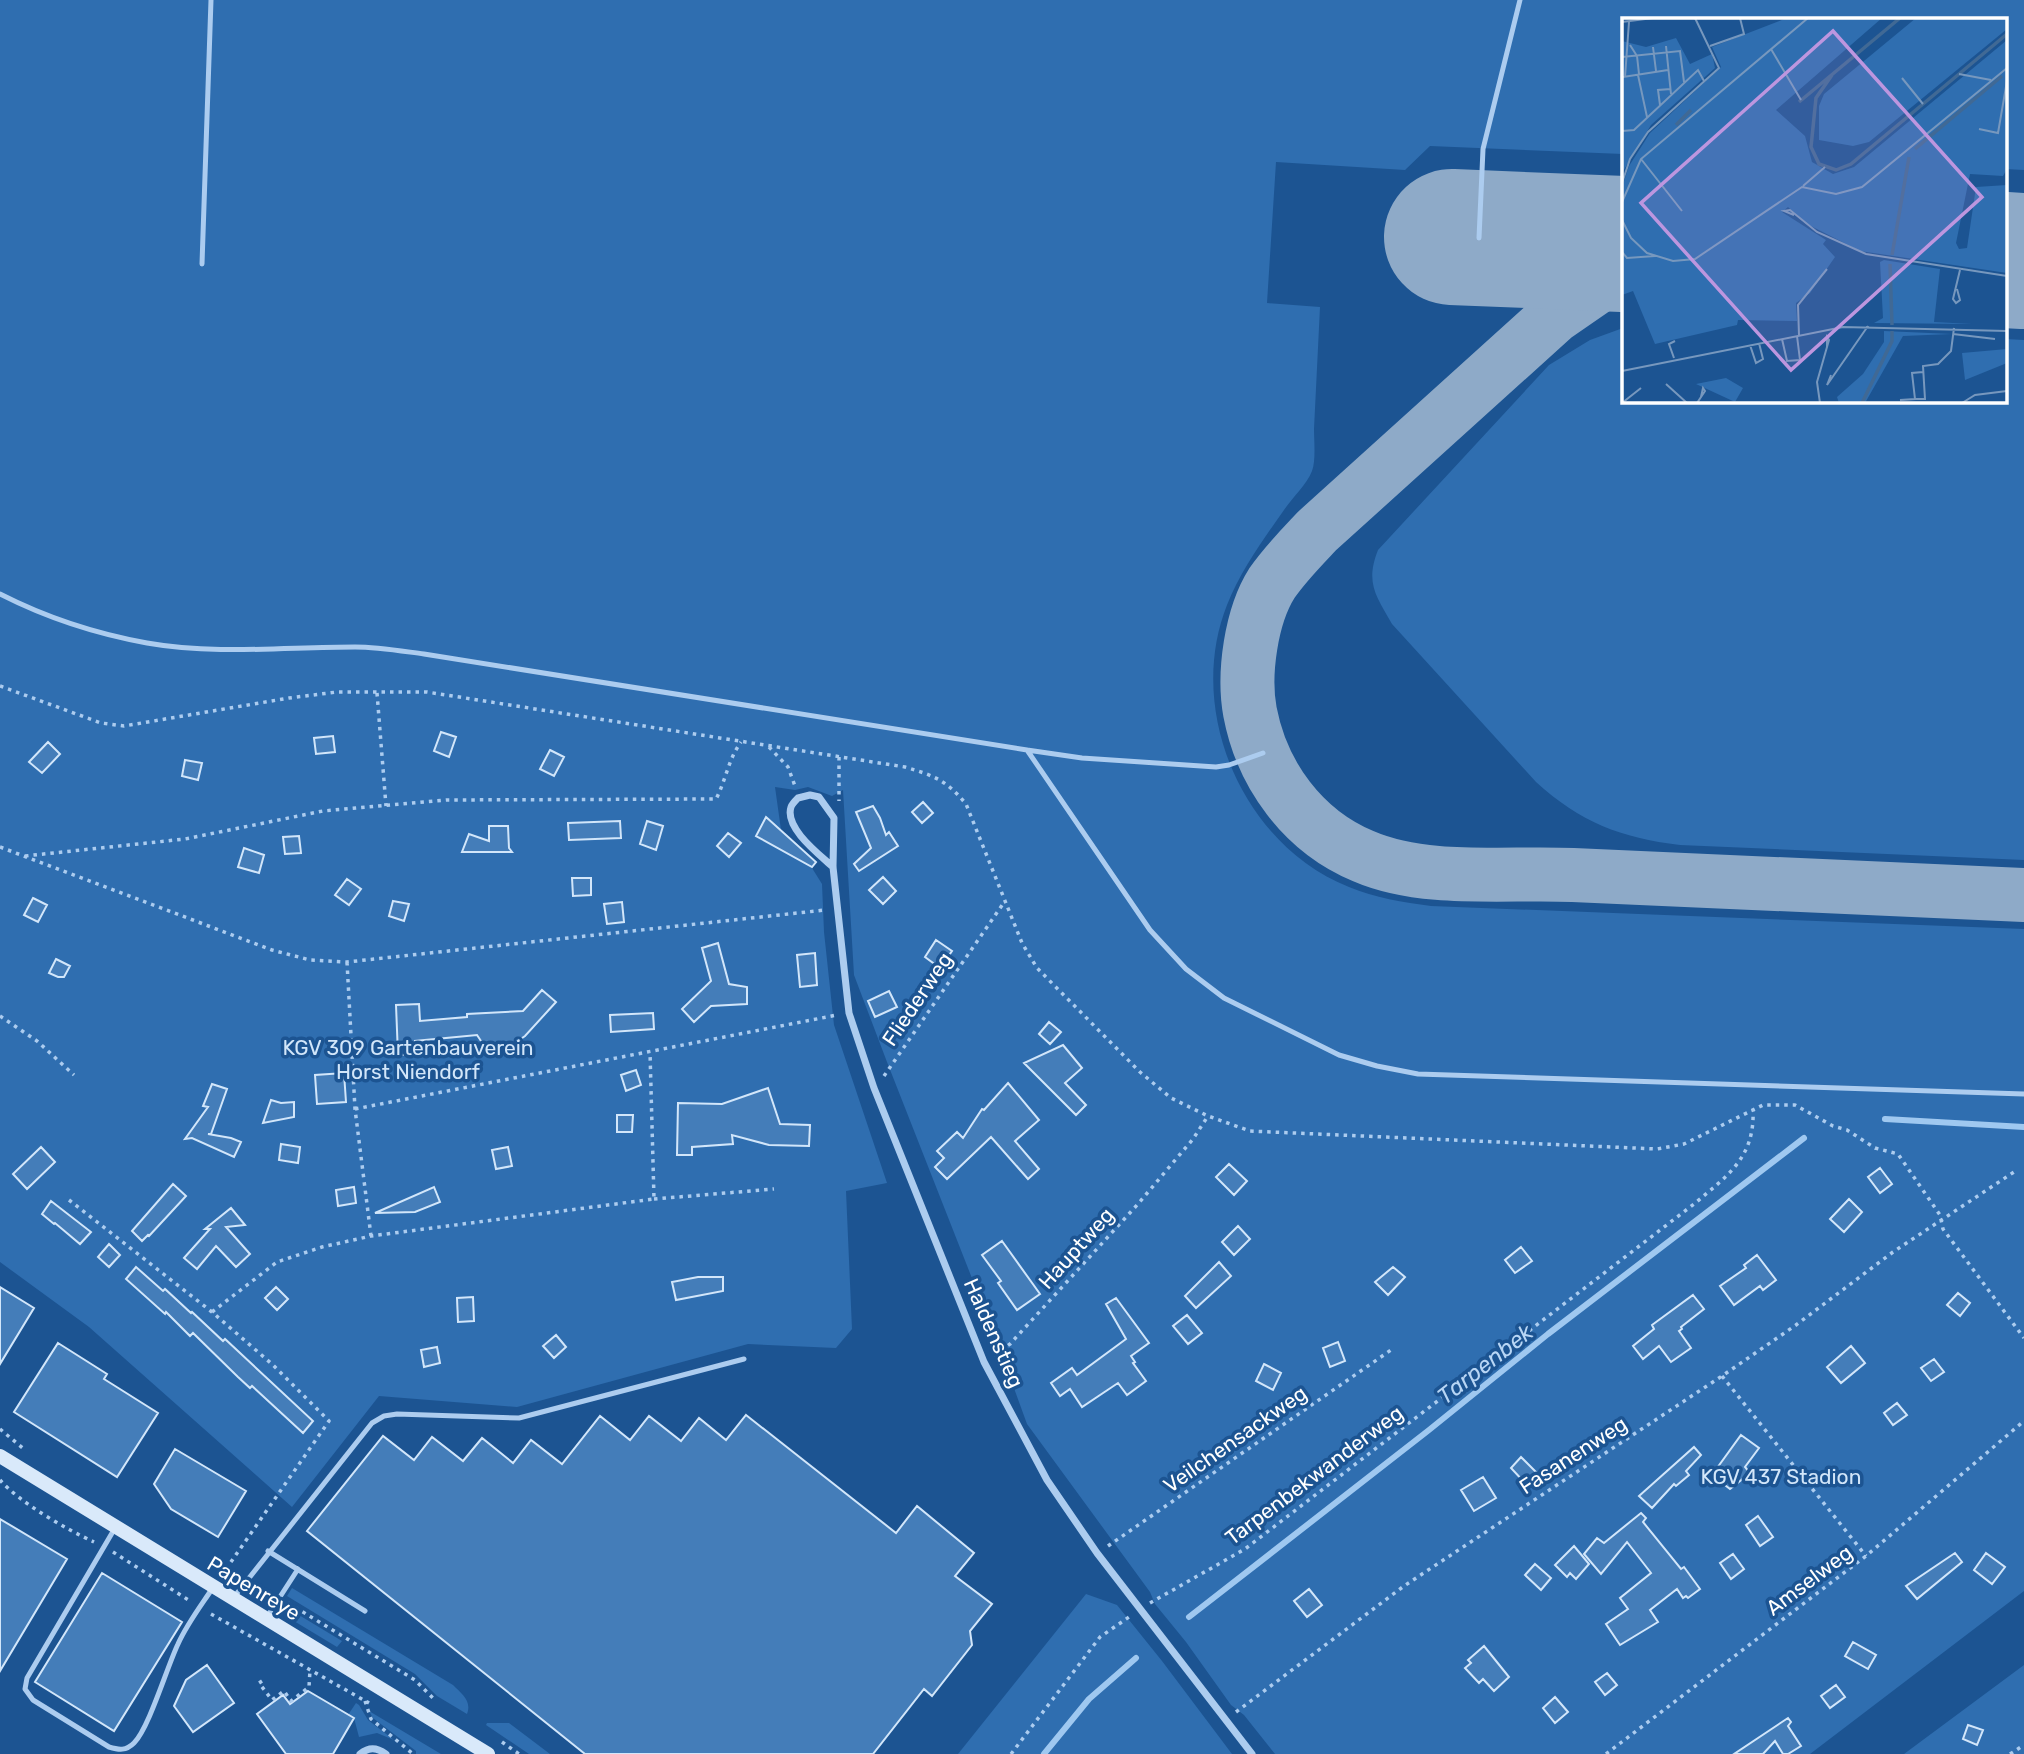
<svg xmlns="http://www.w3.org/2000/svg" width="2024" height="1754" font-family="Rubik,sans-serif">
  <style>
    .green { fill: #2f6eb0 }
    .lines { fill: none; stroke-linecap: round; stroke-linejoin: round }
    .stream { stroke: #9fc8f0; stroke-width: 6 }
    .taxiway { stroke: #8eaac8; stroke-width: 54 }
    .runway { stroke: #8eaac8; stroke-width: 136 }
    .building { fill: #447db9; stroke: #d2e6fa; stroke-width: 2 }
    .path { stroke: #acccef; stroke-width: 3.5; stroke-dasharray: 3.5 5; stroke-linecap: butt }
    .lane { stroke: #acccef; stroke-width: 5 }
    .street { stroke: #acccef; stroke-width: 7 }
    .secondary { stroke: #d9e9fa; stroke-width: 14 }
    .labels { text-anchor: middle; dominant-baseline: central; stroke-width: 7; stroke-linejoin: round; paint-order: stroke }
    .street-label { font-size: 21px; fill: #fff; stroke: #1c5492 }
    .park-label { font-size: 21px; fill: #d2e6fa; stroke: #1c5492 }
    .water-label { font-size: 23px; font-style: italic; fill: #b8d6f5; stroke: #1c5492 }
    .inset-river { fill: none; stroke: #406995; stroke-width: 3.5 }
    .inset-road { fill: none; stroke: #7798be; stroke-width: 2 }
    .view { fill: #bd96df; fill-opacity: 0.15; stroke: #bd96df; stroke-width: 3.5 }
    .inset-edge { fill: none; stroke: #fff; stroke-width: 3.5 }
  </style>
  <rect width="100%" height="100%" fill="#1c5492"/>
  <path class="green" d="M 0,0 L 2024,0 L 2024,170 L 2005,169 L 2005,19 L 1623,19 L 1623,154 L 1430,146 L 1405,170 L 1276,162 L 1267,303 L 1320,307 C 1318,348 1316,388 1314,429 C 1314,441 1316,460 1312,471 C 1307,484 1292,498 1284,510 C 1263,540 1241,570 1227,605 C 1185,711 1243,845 1349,887 C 1375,898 1403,902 1431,906 L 2024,929 L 2024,1591 L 1810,1754 L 1275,1754 L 1244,1715 L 1231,1705 L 1186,1642 L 1155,1604 L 1150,1592 L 1027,1424 L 999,1347 L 887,1062 L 854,975 L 843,790 L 832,796 L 808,787 L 795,790 L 775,787 L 782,837 L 790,838 L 797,844 L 822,884 L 824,932 L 834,1025 L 887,1183 L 846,1191 L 852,1329 L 836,1348 L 748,1344 L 517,1407 L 379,1396 L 292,1507 L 89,1327 L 0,1262 Z
    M 1623,328 L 1623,401 L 2005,401 L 2005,339 L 2024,340 L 2024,860 L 1680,845 C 1621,838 1580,822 1536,782 L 1392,624 C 1376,596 1365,583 1378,550 L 1549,365 L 1590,340 Z
    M 292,1588 L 453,1685 C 462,1694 472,1701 467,1714 L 437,1696 L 415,1674 L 287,1596 Z
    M 1086,1594 L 1117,1605 L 1162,1661 L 1232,1754 L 958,1754 Z
    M 284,1606 L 342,1641 L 337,1647 L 284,1615 Z
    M 2024,1665 L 2024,1754 L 1904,1754 Z
    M 356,1703 L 359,1705 L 368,1720 L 394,1740 L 377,1733 L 359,1737 L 354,1718 L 348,1715 Z
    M 369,1711 L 441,1754 L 416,1754 L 416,1751 L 373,1718 Z
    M 487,1723 L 509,1723 L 550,1754 L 529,1754 L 486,1725 Z"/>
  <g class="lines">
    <path class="stream" d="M 1885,1119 L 2024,1127
      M 1189,1617 L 1429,1430 L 1548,1334 L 1804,1138
      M 1044,1754 L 1089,1699 L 1136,1658"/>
    <path class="taxiway" d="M 1623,275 L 1597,287 L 1555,316 L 1317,531 C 1301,548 1285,564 1272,583 C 1251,616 1243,674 1250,712 C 1262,775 1303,831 1363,856 C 1425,883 1507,872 1573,875 C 1724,881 1874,888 2024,895"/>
    <path class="runway" d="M 1452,237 L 1623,244
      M 2005,260 L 2024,261"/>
  </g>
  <path class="building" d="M 441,732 L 456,737 L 449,757 L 434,751 Z
    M 333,736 L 335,752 L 316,754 L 314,738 Z
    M 48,742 L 60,754 L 42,773 L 29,762 Z
    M 550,750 L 564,757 L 554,776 L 540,769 Z
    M 185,760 L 202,763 L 198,780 L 182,776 Z
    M 923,802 L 933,813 L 922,823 L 912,812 Z
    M 873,806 L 880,818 L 886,835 L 889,832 L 898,846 L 859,871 L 854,864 L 871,848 L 856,812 Z
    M 766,817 L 816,862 L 812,867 L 756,836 Z
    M 620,821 L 621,838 L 569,840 L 568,823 Z
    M 647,821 L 663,826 L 656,850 L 640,844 Z
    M 489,826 L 508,826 L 509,848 L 512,852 L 462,852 L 469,834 L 489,841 Z
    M 728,833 L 741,843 L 729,857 L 717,846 Z
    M 299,836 L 301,853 L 285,854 L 283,837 Z
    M 244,848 L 264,855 L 259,873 L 238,867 Z
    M 883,877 L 896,891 L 883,904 L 869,890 Z
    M 572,878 L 591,878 L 591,895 L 573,896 Z
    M 347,879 L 361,889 L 349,905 L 335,895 Z
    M 33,898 L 47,905 L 38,922 L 24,915 Z
    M 393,901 L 409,904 L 404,921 L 389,916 Z
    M 622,902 L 624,922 L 607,924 L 604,904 Z
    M 936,940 L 952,951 L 940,968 L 925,957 Z
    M 718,943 L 729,984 L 747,987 L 747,1004 L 711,1006 L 694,1022 L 682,1009 L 711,981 L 702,948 Z
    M 815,953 L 817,985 L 800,987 L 797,955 Z
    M 56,959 L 70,966 L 64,977 L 58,977 L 49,973 Z
    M 542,990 L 556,1002 L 525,1036 L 501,1053 L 497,1048 L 489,1053 L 477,1035 L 415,1041 L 415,1054 L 398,1055 L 396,1005 L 419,1004 L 420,1021 L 467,1017 L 467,1014 L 523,1011 Z
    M 889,991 L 897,1007 L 875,1017 L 868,1001 Z
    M 653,1013 L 654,1029 L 611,1032 L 610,1015 Z
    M 1049,1022 L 1061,1032 L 1050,1044 L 1039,1034 Z
    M 1063,1045 L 1082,1068 L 1065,1083 L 1086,1105 L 1076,1115 L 1024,1063 Z
    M 636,1070 L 641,1085 L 626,1091 L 621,1075 Z
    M 344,1073 L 346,1102 L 317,1104 L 315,1075 Z
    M 1008,1083 L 1039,1120 L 1015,1141 L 1039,1169 L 1028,1179 L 991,1137 L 947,1179 L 935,1167 L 944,1158 L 937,1151 L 957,1132 L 963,1138 L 982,1109 L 984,1110 Z
    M 212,1084 L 227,1089 L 211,1134 L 208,1134 L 231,1138 L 241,1142 L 234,1157 L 192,1138 L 185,1139 L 208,1107 L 203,1106 Z
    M 768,1088 L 780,1124 L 810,1125 L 809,1146 L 769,1145 L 732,1135 L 733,1144 L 692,1147 L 692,1155 L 677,1155 L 678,1103 L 722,1104 Z
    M 271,1100 L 281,1103 L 294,1102 L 294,1117 L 263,1123 Z
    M 617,1115 L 633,1115 L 632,1132 L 617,1132 Z
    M 281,1144 L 300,1147 L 298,1163 L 279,1160 Z
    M 41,1147 L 55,1162 L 27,1189 L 13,1174 Z
    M 508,1147 L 512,1166 L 496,1169 L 492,1150 Z
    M 1229,1164 L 1247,1181 L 1234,1195 L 1216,1177 Z
    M 1880,1168 L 1892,1184 L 1880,1193 L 1868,1177 Z
    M 173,1184 L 186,1196 L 149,1236 L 148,1235 L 142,1241 L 132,1231 Z
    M 354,1187 L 356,1203 L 338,1206 L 336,1190 Z
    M 434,1187 L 440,1202 L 415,1212 L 375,1213 Z
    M 1849,1199 L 1862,1212 L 1844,1232 L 1830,1219 Z
    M 51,1201 L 91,1232 L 80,1244 L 55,1223 L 54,1224 L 42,1214 Z
    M 231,1208 L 245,1225 L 226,1227 L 250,1254 L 236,1267 L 216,1246 L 197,1269 L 184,1258 L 210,1229 L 205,1229 Z
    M 1238,1226 L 1250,1239 L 1234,1255 L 1222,1242 Z
    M 1002,1241 L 1040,1294 L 1017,1310 L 998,1283 L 1001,1281 L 982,1255 Z
    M 109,1244 L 120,1255 L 109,1267 L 98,1257 Z
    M 1521,1247 L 1532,1261 L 1515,1273 L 1505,1260 Z
    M 1757,1255 L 1776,1280 L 1763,1290 L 1760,1286 L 1734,1305 L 1720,1286 L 1746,1268 L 1744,1265 Z
    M 1219,1262 L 1231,1276 L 1196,1308 L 1185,1296 Z
    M 136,1267 L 163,1291 L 165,1289 L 191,1313 L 192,1312 L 223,1341 L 225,1339 L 313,1421 L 303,1433 L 252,1386 L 250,1388 L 238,1377 L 193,1333 L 190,1336 L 166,1312 L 165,1314 L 126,1279 Z
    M 1393,1267 L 1405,1277 L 1388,1295 L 1375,1282 Z
    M 698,1277 L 723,1277 L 723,1291 L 676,1300 L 672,1282 Z
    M 0,1287 L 34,1308 L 0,1364 Z
    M 276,1287 L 288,1299 L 277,1310 L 265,1298 Z
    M 1958,1293 L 1970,1303 L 1960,1316 L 1947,1305 Z
    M 1693,1295 L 1704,1309 L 1681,1327 L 1682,1329 L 1679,1331 L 1691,1348 L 1671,1362 L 1659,1346 L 1643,1359 L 1633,1346 L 1654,1329 L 1652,1325 Z
    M 473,1297 L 474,1321 L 458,1322 L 457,1298 Z
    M 1116,1298 L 1149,1343 L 1131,1356 L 1135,1362 L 1133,1363 L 1146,1381 L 1127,1395 L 1118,1383 L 1082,1407 L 1070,1389 L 1060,1396 L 1051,1383 L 1072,1368 L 1077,1375 L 1126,1339 L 1106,1304 Z
    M 1187,1315 L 1202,1333 L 1188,1344 L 1173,1326 Z
    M 556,1335 L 566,1347 L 554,1358 L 543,1346 Z
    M 1338,1342 L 1345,1361 L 1330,1367 L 1323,1348 Z
    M 58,1343 L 107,1374 L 104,1379 L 158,1413 L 117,1477 L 14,1412 Z
    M 1851,1346 L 1865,1363 L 1841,1383 L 1827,1367 Z
    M 437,1347 L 440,1363 L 424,1367 L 421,1350 Z
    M 1934,1359 L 1944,1372 L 1931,1381 L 1921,1368 Z
    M 1264,1364 L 1281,1373 L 1273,1390 L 1256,1381 Z
    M 1897,1403 L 1907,1415 L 1893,1425 L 1884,1413 Z
    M 746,1415 L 896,1533 L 917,1506 L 974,1553 L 955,1576 L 992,1604 L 970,1631 L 972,1645 L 932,1696 L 924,1689 L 873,1754 L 585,1754 L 307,1531 L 383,1436 L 414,1460 L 432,1437 L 463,1461 L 482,1438 L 513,1463 L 531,1440 L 562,1464 L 600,1416 L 630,1440 L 649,1416 L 681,1441 L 699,1418 L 726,1440 Z
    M 1741,1435 L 1759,1448 L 1745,1467 L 1750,1473 L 1730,1489 L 1712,1475 Z
    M 1694,1447 L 1701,1455 L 1686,1471 L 1689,1475 L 1676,1486 L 1674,1484 L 1652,1508 L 1639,1496 Z
    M 175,1449 L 246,1491 L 218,1537 L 171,1509 L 154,1484 Z
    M 1521,1457 L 1536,1472 L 1525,1483 L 1511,1468 Z
    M 1483,1477 L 1496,1498 L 1474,1511 L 1461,1490 Z
    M 1641,1513 L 1646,1518 L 1643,1522 L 1681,1569 L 1684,1567 L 1700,1589 L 1688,1598 L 1686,1596 L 1683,1598 L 1677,1589 L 1650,1610 L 1658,1622 L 1620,1645 L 1606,1624 L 1628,1609 L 1620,1598 L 1651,1573 L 1627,1542 L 1601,1574 L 1584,1554 L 1597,1538 L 1604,1543 Z
    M 1758,1516 L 1773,1537 L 1760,1546 L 1746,1525 Z
    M 0,1519 L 67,1559 L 0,1671 Z
    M 1574,1546 L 1589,1564 L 1576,1579 L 1570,1573 L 1567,1577 L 1555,1565 Z
    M 1955,1553 L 1962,1562 L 1917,1599 L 1906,1586 Z
    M 1986,1553 L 2005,1567 L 1992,1584 L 1974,1570 Z
    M 1733,1554 L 1744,1569 L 1731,1579 L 1720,1563 Z
    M 1535,1564 L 1551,1578 L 1541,1590 L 1525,1575 Z
    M 102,1573 L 182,1622 L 114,1731 L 35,1682 Z
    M 1309,1589 L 1322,1605 L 1307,1617 L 1294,1601 Z
    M 1853,1642 L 1876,1655 L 1868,1669 L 1845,1656 Z
    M 1484,1646 L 1509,1677 L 1494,1691 L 1483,1679 L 1479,1683 L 1465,1668 L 1471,1663 L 1468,1660 Z
    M 207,1665 L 234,1703 L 193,1732 L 174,1706 L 186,1680 Z
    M 1607,1673 L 1617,1685 L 1605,1695 L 1595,1682 Z
    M 1836,1685 L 1845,1697 L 1830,1708 L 1821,1696 Z
    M 308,1691 L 354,1718 L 333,1754 L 286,1754 L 257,1714 L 283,1695 L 290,1704 Z
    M 1555,1697 L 1568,1712 L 1555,1723 L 1543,1708 Z
    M 1788,1718 L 1791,1722 L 1788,1726 L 1801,1746 L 1788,1754 L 1783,1754 L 1775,1741 L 1763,1754 L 1734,1754 Z
    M 1968,1725 L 1983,1730 L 1977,1745 L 1963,1739 Z"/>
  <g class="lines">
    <path class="path" d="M 0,686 L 101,723 L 124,726 L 289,698 L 337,692 L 427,692 L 905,767 C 935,776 946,780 966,804 L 1022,943 L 1037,968 L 1140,1072 L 1171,1098 L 1208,1116 L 1250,1131 L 1657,1149 L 1684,1144 L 1763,1105 L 1795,1105 L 1833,1126 L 1847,1130 L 1875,1148 L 1898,1154 L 1940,1215 L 1943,1229 L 2024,1338
      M 377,693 L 386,806
      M 769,747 L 788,767 L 795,786
      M 839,757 L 839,801
      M 0,847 L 272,950 L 310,960 L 347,962 L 825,910
      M 25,856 L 185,839 L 323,811 L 446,800 L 716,799 C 726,780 728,760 741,742
      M 347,962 L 355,1109 L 371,1236
      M 0,1016 L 37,1041 L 74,1075
      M 884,1076 L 1005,901
      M 355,1109 L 837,1015
      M 654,1199 L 774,1189
      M 69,1200 L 212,1312 L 273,1365 L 329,1421 L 224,1572
      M 212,1312 L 277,1262 L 322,1247 L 371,1236 L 654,1199 L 650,1052
      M 994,1355 L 1010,1344 L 1138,1204 L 1193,1139 L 1208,1116
      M 1722,1376 L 1866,1556
      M 0,1429 L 25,1450
      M 0,1480 C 20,1503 66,1529 94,1542
      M 1108,1546 L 1391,1350
      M 113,1552 L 190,1601
      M 288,1603 L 415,1680 L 436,1701
      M 1150,1603 L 1245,1549 L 1694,1204 C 1727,1176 1755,1158 1753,1110
      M 211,1614 L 369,1703
      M 262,1681 L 259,1683 L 272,1700 L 284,1691 L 291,1701 L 309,1687 L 310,1670
      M 365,1701 L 371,1719 L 413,1754
      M 1236,1712 L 1404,1586 L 1722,1376 L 1796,1325 L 1893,1252 L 2014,1172
      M 502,1742 L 519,1754
      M 1011,1754 L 1100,1637 L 1129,1617
      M 1606,1754 L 1866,1556 L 2024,1421
      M 2010,1754 L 2024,1745"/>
    <path class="lane" d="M 1479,238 L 1483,149 L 1520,0
      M 202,264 L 211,0
      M 0,594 C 45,617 97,634 147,643 C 215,655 286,647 355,647 C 378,647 401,651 424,654 L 1027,750 L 1150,930 L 1186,969 L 1224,998 L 1339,1055 L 1377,1066 L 1418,1074 L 2024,1094
      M 1027,750 L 1082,758 L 1216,767 L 1229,765 L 1263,753
      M 115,1528 L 27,1678 L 25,1689 L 33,1700 L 109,1747 C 119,1750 126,1751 134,1743 C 149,1728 167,1667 178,1644 C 187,1624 200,1607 212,1589
      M 268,1551 L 365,1611
      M 234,1597 L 372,1423 L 384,1416 L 397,1414 L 519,1418 L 744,1359
      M 267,1617 L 298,1569"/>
    <path class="street" d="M 833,867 C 820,855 784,828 791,807 C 792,804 795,801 798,798 L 810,795 L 819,797 L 834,818 L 833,867 L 849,1013 L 874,1088 L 984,1362 L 1047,1480 L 1097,1553 L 1252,1754
      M 360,1754 C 369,1747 376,1747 386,1754"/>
    <path class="secondary" d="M 0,1456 L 488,1754"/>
  </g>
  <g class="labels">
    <g class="street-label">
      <text transform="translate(917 999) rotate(-56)">Fliederweg</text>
      <text transform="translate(1076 1248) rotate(-48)">Hauptweg</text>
      <text transform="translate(994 1333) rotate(66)">Haldenstieg</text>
      <text transform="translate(1235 1439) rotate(-35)">Veilchensackweg</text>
      <text transform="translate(1573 1455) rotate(-33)">Fasanenweg</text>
      <text transform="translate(1314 1475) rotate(-37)">Tarpenbekwanderweg</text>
      <text transform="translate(1809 1580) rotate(-37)">Amselweg</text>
      <text transform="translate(254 1588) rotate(31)">Papenreye</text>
    </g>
    <g class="park-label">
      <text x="408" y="1047">KGV 309 Gartenbauverein<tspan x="408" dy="24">Horst Niendorf</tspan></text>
      <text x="1781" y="1476">KGV 437 Stadion</text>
    </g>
    <g class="water-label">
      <text transform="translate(1485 1364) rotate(-38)">Tarpenbek</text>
    </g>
  </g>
  <g transform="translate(1622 18)">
    <rect width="385" height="385" fill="#1c5492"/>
    <path d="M 165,0 L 260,0 L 154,92 L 183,118 L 190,144 L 211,156 L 232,149 L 385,22 L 385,151 L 381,158 L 348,156 L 334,225 L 337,231 L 345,230 L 354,169 L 385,167 L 385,255 L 238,233 L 183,205 L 166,189 L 160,194 L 204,222 L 201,226 L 213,239 L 188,275 L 174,285 L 175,303 L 116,302 L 115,307 L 33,326 L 11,273 L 0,277 L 0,169 L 7,148 L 28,115 L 99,49 L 90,29 ZM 294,0 L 385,0 L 385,11 L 247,124 L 231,128 L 197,122 L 197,88 L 202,76 ZM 54,20 L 68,46 L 90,36 L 93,50 L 29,107 L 0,155 L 0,23 L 24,29 ZM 262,242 L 318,251 L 312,304 L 350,306 L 252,305 L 261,300 L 258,244 ZM 262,313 L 330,316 L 281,318 L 243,385 L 217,385 L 215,379 L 241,356 L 262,324 ZM 385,331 L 385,345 L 343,362 L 340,335 ZM 104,360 L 121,370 L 113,384 L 74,366 Z" fill="#2f6eb0"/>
    <path class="inset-river" d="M 210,57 L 194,80 L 189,129 L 197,146 L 214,152 L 229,146 L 385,16M 177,84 L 278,0M 54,107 L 69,92M 293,131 L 380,58M 270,237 L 287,139M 268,246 L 270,307M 240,385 L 270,323 L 270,313"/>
    <path class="inset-road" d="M 0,4 L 31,0M 8,27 L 15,38 L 17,56M 44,28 L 49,76M 88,28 L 122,16 L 118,0M 31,29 L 34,53M 149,31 L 179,82M 0,39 L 58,33 L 62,64M 337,56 L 369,62M 16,57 L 25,99M 1,59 L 46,52M 3,59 L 7,4M 280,60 L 301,86M 38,87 L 36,72 L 49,71M 357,111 L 376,115 L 385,63M 0,113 L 12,112 L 76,52 L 82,63M 19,141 L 60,193M 0,165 L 8,141 L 26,114 L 97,50 L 73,0M 181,168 L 203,149M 0,184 L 19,141 L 186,0M 172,197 L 162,193 L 168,192 L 195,214 L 244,236 L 385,258M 0,202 L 9,220 L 25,235 L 51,243 L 73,241 L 180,169 L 214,176 L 240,169 L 385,50M 0,234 L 5,240 L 33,238M 335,271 L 338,282 L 334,285 L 331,281 L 338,252M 331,316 L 373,321M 177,317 L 176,287 L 205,251M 160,321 L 165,343 L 178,342 L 175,318M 128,327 L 134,345 L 141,341 L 137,325M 52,340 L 47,326 L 53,323M 0,353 L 221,309 L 385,313M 209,357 L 205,367 L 246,308M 44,366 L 65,385M 293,381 L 303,381 L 301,348 L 316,346 L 329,333 L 332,310M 278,382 L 293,381 L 290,355 L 301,354M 0,385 L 19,370M 75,385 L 83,373 L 81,370 L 79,379M 198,385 L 195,364 L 207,322 L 205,319 L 205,329M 340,385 L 353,377 L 385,373"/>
    <path class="view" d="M 211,13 L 360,179 L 169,352 L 19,185 Z"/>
    <rect width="385" height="385" class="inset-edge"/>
  </g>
</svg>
